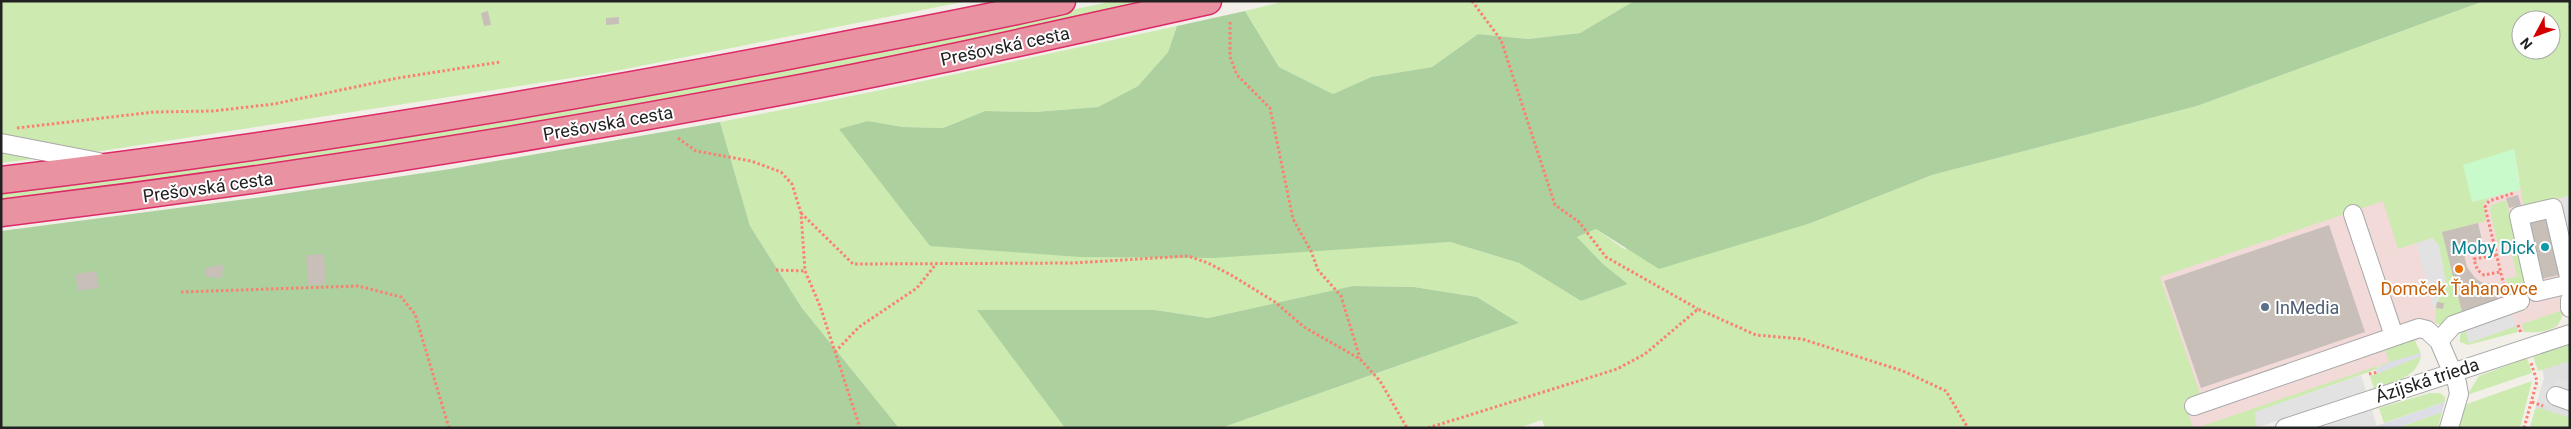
<svg xmlns="http://www.w3.org/2000/svg" width="2571" height="429" font-family="Roboto,sans-serif">
  <style>
    .residential { fill: #e0dfdf }
    .commercial { fill: #f2dad9 }
    .grass { fill: #cdebb0; fill-rule: evenodd }
    .forest { fill: #add19e }
    .park { fill: #c8facc }
    .parking { fill: #e2e2e2 }
    .plaza { fill: #dddde8 }
    .building { fill: #c7bfb8 }
    .lines { fill: none; stroke-linecap: round; stroke-linejoin: round }
    .minor-casing { stroke: #a9a9a9; stroke-width: 20 }
    .highway-casing { stroke: #dc2a67; stroke-width: 29 }
    .path { stroke: #fa8072; stroke-width: 3; stroke-dasharray: 2.5 2.5; stroke-linecap: butt }
    .minor { stroke: #fff; stroke-width: 18 }
    .highway { stroke: #e892a2; stroke-width: 26 }
    .culture-dot { fill: #0f9aa8; stroke: #fff; stroke-width: 2 }
    .food-dot { fill: #e8710a; stroke: #fff; stroke-width: 2 }
    .service-dot { fill: #5c6f8a; stroke: #fff; stroke-width: 2 }
    .labels { text-anchor: middle; dominant-baseline: central; stroke-width: 4; stroke-linejoin: round; paint-order: stroke }
    .street-label { font-size: 18px; fill: #222; stroke: #fff }
    .culture-label { font-size: 18px; fill: #0d838f; stroke: #fff; text-anchor: end }
    .food-label { font-size: 18px; fill: #c56008; stroke: #fff }
    .service-label { font-size: 18px; fill: #4e5e75; stroke: #fff; text-anchor: start }
  </style>
  <rect width="100%" height="100%" fill="#f2efe9"/>
  <path class="residential" d="M 2570,334 L 2570,428 L 2530,428 L 2544,378 L 2538,344 Z"/>
  <path class="commercial" d="M 2463,165 L 2568,196 L 2570,313 L 2563,315 L 2557,327 L 2538,332 L 2512,332 L 2468,345 L 2461,315 L 2456,311 L 2435,323 L 2415,342 L 2380,368 L 2208,428 L 2189,428 L 2149,271 Z"/>
  <path class="grass" d="M 1,1 L 968,1 L 610,72 L 95,152 L 1,134 Z
    M 1114,1 L 1156,1 L 786,79 L 528,125 L 292,164 L 1,201 L 1,191 L 527,116 L 784,70 Z
    M 1285,1 L 1634,1 L 1580,33 L 1528,39 L 1478,34 L 1432,67 L 1371,77 L 1333,94 L 1279,67 L 1245,11 Z
    M 2484,1 L 2570,1 L 2570,202 L 2568,196 L 2524,208 L 2514,149 L 2472,202 L 2490,197 L 2484,204 L 2486,221 L 2443,232 L 2462,312 L 2442,326 L 2435,323 L 2436,304 L 2446,282 L 2432,238 L 2398,249 L 2383,201 L 2160,277 L 2200,394 L 2184,401 L 2193,428 L 1545,428 L 1542,420 L 1519,428 L 1221,428 L 1519,323 L 1477,297 L 1414,287 L 1354,286 L 1208,318 L 1155,310 L 978,310 L 1065,428 L 899,428 L 802,308 L 750,226 L 720,122 L 886,89 L 1177,26 L 1168,52 L 1138,86 L 1098,107 L 1035,112 L 985,111 L 943,128 L 903,127 L 868,121 L 839,130 L 1343,248 L 1450,242 L 1519,263 L 1581,301 L 1628,284 L 1603,264 L 1577,237 L 1596,229 L 1624,249 L 1811,223 L 1932,175 L 2197,106 ZM 2521,20 L 2551,20 L 2551,50 L 2521,50 Z
    M 1,151 L 40,158 L 1,163 Z
    M 2506,200 L 2526,282 L 2522,290 L 2511,298 L 2506,279 L 2517,276 L 2509,243 L 2498,245 L 2490,211 L 2491,205 Z
    M 2563,310 C 2562,331 2542,333 2524,332 L 2522,324 Z
    M 2516,326 L 2518,332 L 2468,345 L 2460,342 L 2460,335 L 2465,329 L 2469,343 Z
    M 2414,339 L 2421,353 L 2381,367 L 2380,365 L 2389,362 L 2385,349 Z
    M 2570,344 L 2570,361 L 2538,371 L 2533,356 Z
    M 2421,356 C 2417,378 2393,382 2374,388 L 2370,376 Z
    M 2527,358 L 2532,373 L 2467,395 L 2479,376 Z
    M 2377,366 L 2377,369 L 2256,412 L 2256,428 L 2196,428 Z
    M 2532,381 L 2520,428 L 2457,428 L 2464,405 Z
    M 2430,393 L 2440,393 L 2445,397 L 2445,402 L 2384,423 L 2379,408 Z
    M 2540,408 L 2570,418 L 2570,428 L 2530,428 L 2535,409 Z
    M 2442,412 L 2438,428 L 2397,428 Z"/>
  <path class="forest" d="M 1634,1 L 2484,1 L 2197,106 L 1932,175 L 1811,223 L 1659,269 L 1596,229 L 1577,237 L 1603,264 L 1628,284 L 1581,301 L 1519,263 L 1450,242 L 1214,258 L 1080,257 L 930,246 L 839,129 L 868,121 L 903,127 L 943,128 L 985,111 L 1035,112 L 1098,107 L 1138,86 L 1168,52 L 1177,26 L 1245,11 L 1279,67 L 1333,94 L 1371,77 L 1432,67 L 1478,34 L 1528,39 L 1580,33 Z
    M 720,122 L 750,226 L 802,308 L 899,428 L 1,428 L 1,231 L 262,197 L 450,169 Z
    M 1353,286 L 1414,287 L 1477,297 L 1519,323 L 1221,428 L 1065,428 L 977,310 L 1155,310 L 1208,318 Z"/>
  <path class="park" d="M 2514,149 L 2520,190 L 2472,202 L 2463,165 Z"/>
  <path class="parking" d="M 2568,196 L 2570,202 L 2570,236 L 2561,198 Z
    M 2433,238 L 2439,246 L 2446,282 L 2434,310 L 2416,243 Z
    M 2512,314 L 2516,326 L 2469,343 L 2465,329 Z
    M 2361,375 L 2366,391 L 2256,428 L 2255,412 Z
    M 2557,378 L 2570,382 L 2570,395 L 2556,390 L 2551,406 L 2538,402 L 2543,386 L 2553,389 Z
    M 2372,410 L 2377,426 L 2319,428 Z"/>
  <path class="plaza" d="M 2421,353 L 2421,356 L 2377,374 L 2376,369 L 2390,362 Z
    M 2445,402 L 2442,412 L 2397,428 L 2371,428 Z"/>
  <path class="building" d="M 488,11 L 491,25 L 484,26 L 481,13 Z
    M 619,17 L 619,24 L 606,25 L 606,18 Z
    M 2518,195 L 2521,205 L 2509,208 L 2506,198 Z
    M 2548,213 L 2563,274 L 2541,279 L 2527,219 Z
    M 2478,223 L 2482,240 L 2462,246 L 2467,267 L 2476,279 L 2483,283 L 2494,283 L 2498,300 L 2462,312 L 2442,232 Z
    M 2329,225 L 2365,332 L 2201,388 L 2164,281 Z
    M 324,254 L 326,284 L 308,285 L 306,255 Z
    M 215,265 L 223,265 L 222,278 L 206,277 L 206,267 L 215,267 Z
    M 96,271 L 99,288 L 78,291 L 75,274 Z
    M 2437,302 L 2444,303 L 2443,309 L 2436,308 Z"/>
  <g class="lines">
    <g class="minor-casing">
      <path id="minor" d="M 1,143 L 99,162
        M 2353,214 L 2394,336
        M 2570,281 L 2553,208 L 2519,216 L 2536,292 L 2570,284
        M 2570,300 L 2570,308
        M 2439,341 L 2453,325 L 2520,301
        M 2556,396 L 2570,401
        M 2194,406 L 2419,328 L 2427,330 L 2439,341 L 2457,383 L 2459,394 L 2449,428
        M 2285,428 L 2570,334"/>
    </g>
    <g class="highway-casing">
      <path id="highway" d="M 1,180 C 279,147 554,102 829,48 C 906,33 985,19 1062,1
        M 1,213 C 258,182 514,142 768,94 C 916,67 1062,33 1208,1"/>
    </g>
    <path class="path" d="M 1472,1 L 1501,40 L 1555,205 L 1579,222 L 1606,257 L 1698,309
      M 1230,22 L 1230,57 L 1237,75 L 1270,108 L 1293,219 L 1311,251 L 1318,270 L 1341,296 L 1360,358
      M 17,128 L 154,112 L 213,111 L 274,104 L 398,78 L 500,62
      M 678,138 L 696,151 L 751,161 L 781,172 L 792,184 L 801,213 L 805,271 L 820,306 L 860,428
      M 801,213 L 853,264 L 1073,263 L 1188,256 L 1208,263 L 1231,275 L 1275,302 L 1304,327 L 1360,359 L 1380,381 L 1407,428
      M 2496,255 L 2474,259 C 2476,267 2477,271 2484,275 L 2500,272
      M 776,270 L 805,271
      M 2505,290 L 2485,207 L 2489,201 L 2514,193
      M 181,292 L 358,286 L 401,297 L 415,314 L 449,428
      M 2518,325 L 2521,333
      M 835,352 L 859,327 L 917,288 L 936,264
      M 2369,374 L 2378,372
      M 2532,402 L 2543,406
      M 1428,428 L 1617,369 L 1645,354 L 1698,309 L 1756,335 L 1802,339 L 1903,371 L 1946,391 L 1968,428
      M 2524,428 L 2537,381 L 2531,363"/>
    <use href="#minor" class="minor"/>
    <use href="#highway" class="highway"/>
  </g>
  <circle class="culture-dot" cx="2545" cy="247" r="5"/>
  <circle class="food-dot" cx="2459" cy="269" r="5"/>
  <circle class="service-dot" cx="2265" cy="307" r="5"/>
  <g class="labels">
    <g class="street-label">
      <text transform="translate(1005 46) rotate(-12)">Prešovská cesta</text>
      <text transform="translate(608 123) rotate(-10)">Prešovská cesta</text>
      <text transform="translate(208 187) rotate(-8)">Prešovská cesta</text>
      <text transform="translate(2427 380) rotate(-18)">Ázijská trieda</text>
    </g>
    <g class="culture-label">
      <text x="2535" y="247">Moby Dick</text>
    </g>
    <g class="food-label">
      <text x="2459" y="288">Domček Ťahanovce</text>
    </g>
    <g class="service-label">
      <text x="2275" y="307">InMedia</text>
    </g>
  </g>
  <rect width="2571" height="429" fill="none" stroke="#222222" stroke-width="5"/>
  <g transform="translate(2536 35) rotate(229)"><circle r="24" fill="#ffffff" stroke="#a7a7a7"/>
  <path d="M0-4L9 19L0 12L-9 19Z" fill="#d40000"/>
  <text y="-8" font-size="14" font-weight="bold" text-anchor="middle" fill="#222222">N</text>
  </g>
</svg>
